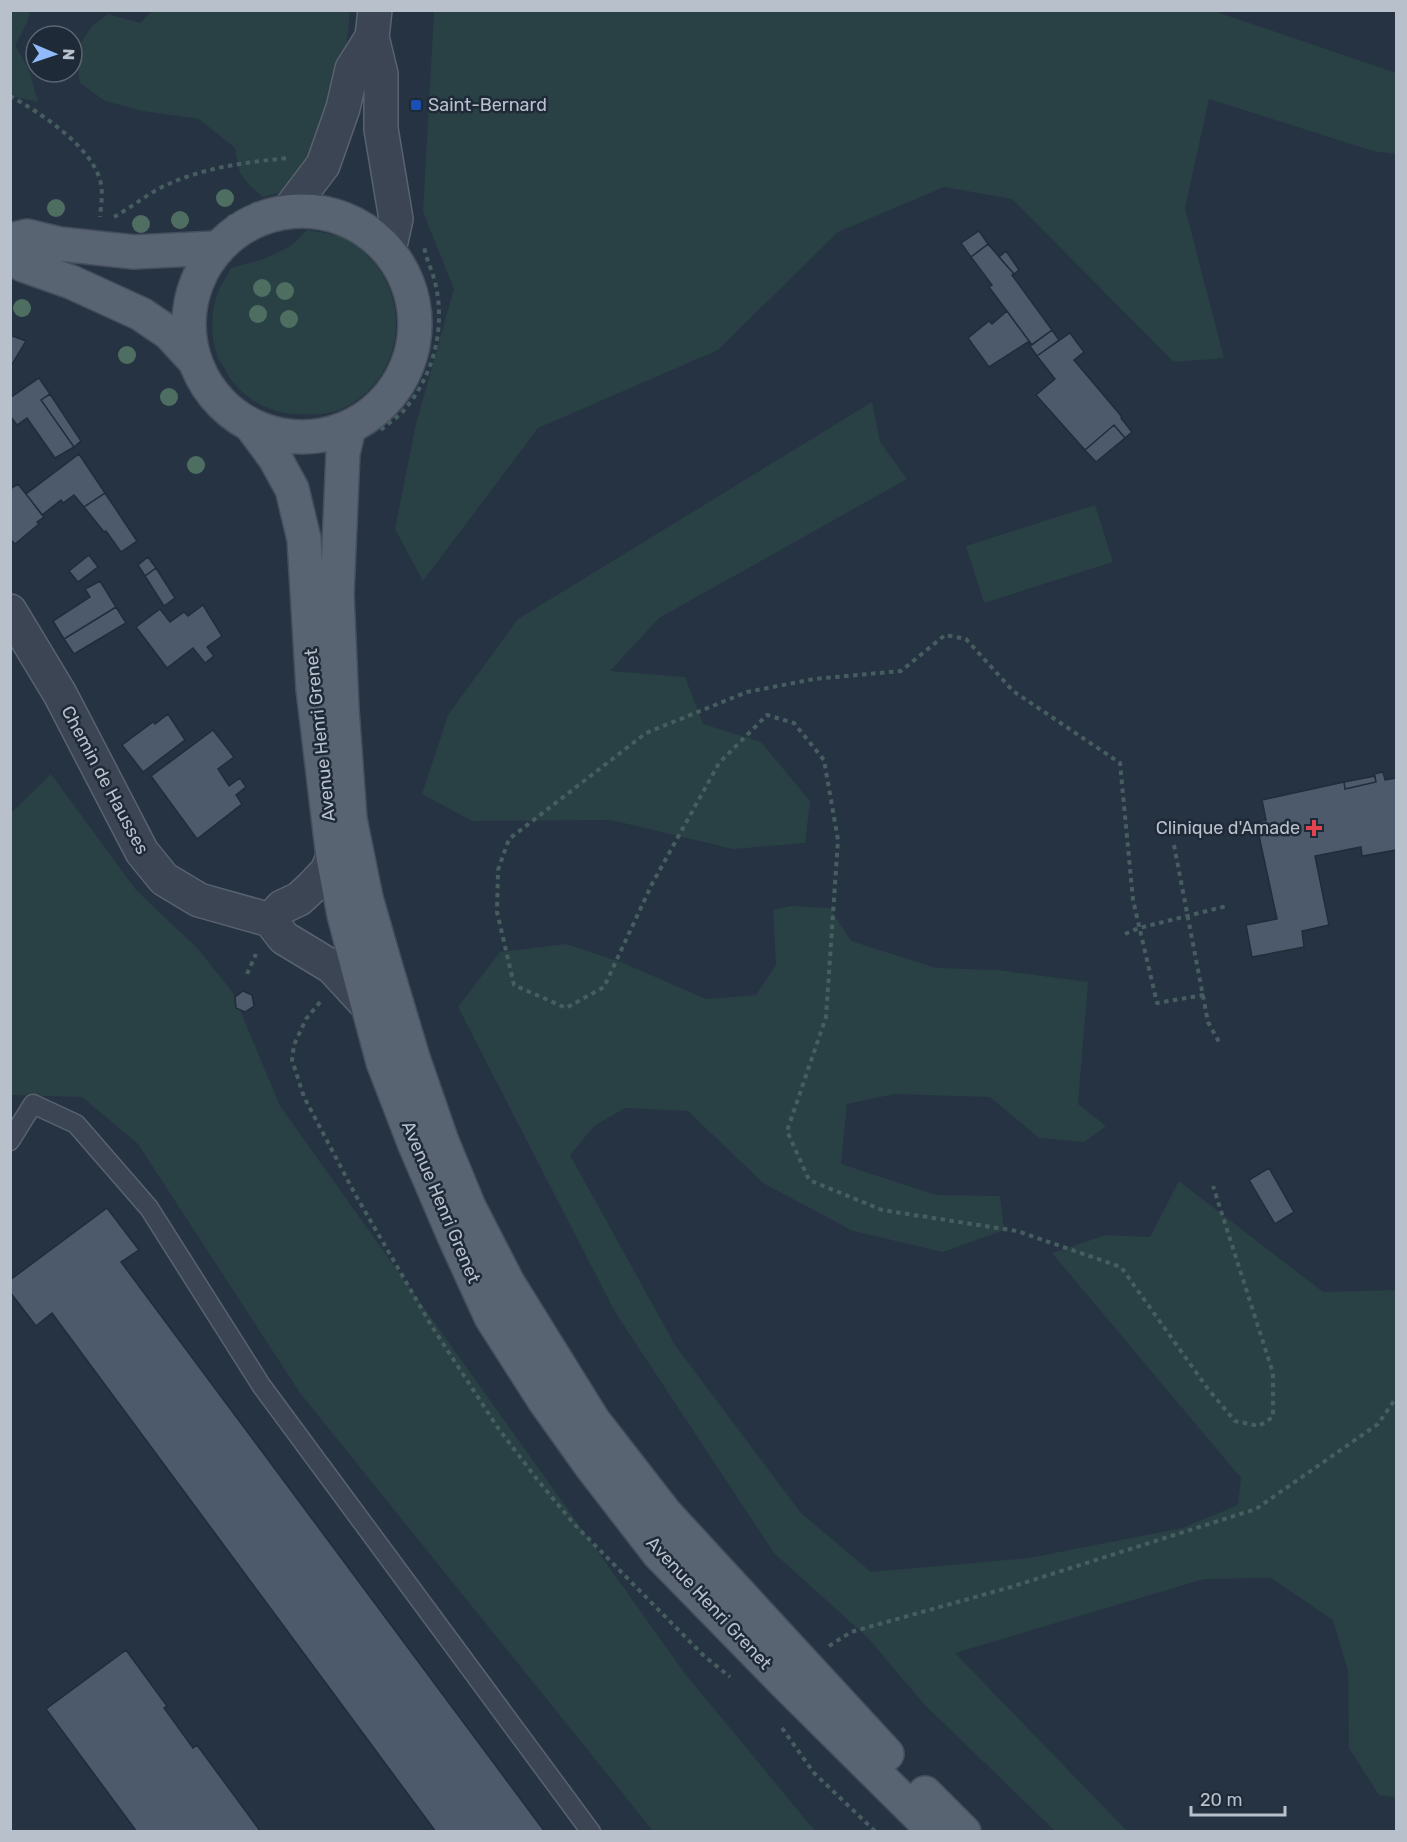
<svg xmlns="http://www.w3.org/2000/svg" width="1407" height="1842" font-family="Rubik,sans-serif">
  <style>
    .green { fill: #294144 }
    .building { fill: #4c5a6c; stroke: #222c3a; stroke-width: 1.5 }
    .lines { fill: none; stroke-linecap: round; stroke-linejoin: round }
    .service-casing { stroke: #596370; stroke-width: 21 }
    .minor-casing { stroke: #596370; stroke-width: 36 }
    .tertiary-casing { stroke: #596370; stroke-width: 36 }
    .primary-casing { stroke: #454e5c; stroke-width: 36 }
    .path { stroke: #475e60; stroke-width: 4; stroke-dasharray: 4.5 4.5; stroke-linecap: butt }
    .service { stroke: #3b4553; stroke-width: 18 }
    .minor { stroke: #3b4553; stroke-width: 33 }
    .tertiary { stroke: #3b4553; stroke-width: 33 }
    .primary { stroke: #596473; stroke-width: 33 }
    .tree { fill: #4e6e61 }
    .transit-dot { fill: #1a4fb4; stroke: #1f2a38; stroke-width: 2 }
    .health-dot { fill: #e0444e; stroke: #1f2a38; stroke-width: 2 }
    .labels { text-anchor: middle; dominant-baseline: central; stroke-width: 5; stroke-linejoin: round; paint-order: stroke }
    .poi-label { font-size: 18px; fill: #b8c0cc; stroke: #1f2a38; text-anchor: start }
    .street-label { font-size: 18px; fill: #b8c0cc; stroke: #1f2a38 }
  </style>
  <rect width="100%" height="100%" fill="#263343"/>
  <path class="green" d="M 10,11 L 30,11 L 27,23 L 15,45 L 29,70 L 38,102 L 11,96 Z
    M 152,11 L 350,11 L 346,51 L 317,149 L 282,192 L 263,197 L 250,186 L 240,173 L 235,148 L 199,119 L 143,111 L 105,101 L 80,83 L 75,52 L 92,26 L 108,14 L 140,23 Z
    M 434,11 L 1214,11 L 1396,73 L 1396,154 L 1373,151 L 1209,99 L 1185,208 L 1224,358 L 1174,362 L 1012,199 L 944,187 L 838,232 L 718,350 L 538,428 L 423,581 L 395,529 L 416,424 L 454,289 L 423,212 Z
    M 307,230 C 318,232 332,233 343,238 C 356,244 369,256 377,267 C 413,314 396,385 341,409 C 328,415 310,415 296,414 C 270,413 242,398 228,375 C 225,368 219,362 217,355 C 210,336 211,310 218,292 C 221,284 227,276 231,268 L 261,260 L 291,246 Z
    M 872,402 L 880,442 L 907,479 L 659,618 L 610,671 L 685,677 L 703,724 L 761,742 L 810,801 L 805,843 L 733,849 L 611,820 L 472,821 L 422,794 L 448,715 L 518,619 Z
    M 1095,505 L 1113,562 L 984,603 L 966,546 Z
    M 51,774 L 136,890 L 198,949 L 233,993 L 280,1106 L 686,1675 L 815,1831 L 653,1831 L 300,1393 L 138,1144 L 82,1097 L 11,1095 L 11,813 Z
    M 791,906 L 830,908 L 851,941 L 936,968 L 997,970 L 1088,982 L 1078,1104 L 1106,1126 L 1084,1142 L 1039,1138 L 990,1097 L 894,1094 L 847,1104 L 841,1164 L 936,1195 L 1000,1196 L 1004,1230 L 943,1252 L 853,1231 L 763,1183 L 688,1111 L 625,1108 L 594,1126 L 570,1155 L 675,1345 L 801,1513 L 871,1572 L 1029,1558 L 1182,1528 L 1238,1505 L 1241,1478 L 1052,1253 L 1106,1235 L 1150,1237 L 1179,1181 L 1323,1292 L 1396,1290 L 1396,1797 L 1379,1795 L 1349,1748 L 1348,1671 L 1333,1620 L 1271,1578 L 1204,1579 L 955,1653 L 1127,1831 L 1056,1832 L 924,1704 L 868,1638 L 774,1553 L 615,1312 L 458,1007 L 500,952 L 566,944 L 621,962 L 706,999 L 756,995 L 776,965 L 773,910 Z"/>
  <path class="building" d="M 979,231 L 988,244 L 971,257 L 961,243 Z
    M 988,244 L 1014,274 L 1012,275 L 1052,330 L 1032,345 L 989,287 L 992,285 L 971,257 Z
    M 1006,251 L 1019,270 L 1014,274 L 999,257 Z
    M 1007,311 L 1032,345 L 1028,342 L 989,367 L 968,338 L 989,321 L 992,324 Z
    M 1052,330 L 1059,340 L 1037,356 L 1030,346 Z
    M 1070,333 L 1084,352 L 1074,360 L 1122,417 L 1121,418 L 1132,432 L 1125,438 L 1114,425 L 1085,450 L 1036,395 L 1055,379 L 1037,356 Z
    M 10,335 L 26,341 L 11,366 L 10,366 Z
    M 39,378 L 50,394 L 41,400 L 74,447 L 55,458 L 27,418 L 17,425 L 10,416 L 10,398 Z
    M 50,394 L 81,441 L 74,447 L 41,400 Z
    M 1114,425 L 1125,438 L 1096,462 L 1085,450 Z
    M 79,454 L 105,493 L 84,507 L 74,495 L 63,503 L 61,500 L 42,515 L 26,494 Z
    M 18,484 L 44,517 L 37,522 L 39,524 L 15,544 L 10,539 L 10,489 Z
    M 105,493 L 137,541 L 121,552 L 106,531 L 104,532 L 84,507 Z
    M 89,555 L 98,567 L 78,582 L 69,571 Z
    M 148,557 L 156,568 L 145,576 L 138,565 Z
    M 156,568 L 175,598 L 164,606 L 145,576 Z
    M 100,581 L 116,607 L 64,639 L 53,621 L 90,597 L 85,589 Z
    M 203,605 L 222,636 L 207,647 L 214,656 L 205,663 L 193,648 L 167,668 L 136,627 L 160,609 L 170,622 L 184,612 L 188,616 Z
    M 116,607 L 126,623 L 74,654 L 64,639 Z
    M 168,714 L 185,740 L 143,772 L 122,745 L 153,722 L 155,724 Z
    M 213,730 L 234,757 L 218,769 L 229,786 L 240,778 L 246,787 L 236,795 L 242,804 L 197,839 L 151,776 Z
    M 1383,772 L 1385,780 L 1396,778 L 1396,850 L 1362,856 L 1361,847 L 1315,856 L 1329,925 L 1302,931 L 1304,947 L 1252,957 L 1246,925 L 1277,919 L 1256,822 L 1266,820 L 1262,800 L 1344,782 L 1345,789 L 1376,782 L 1374,774 Z
    M 1375,776 L 1376,782 L 1345,789 L 1344,782 Z
    M 243,991 L 252,995 L 254,1006 L 245,1012 L 236,1008 L 235,997 Z
    M 1269,1168 L 1294,1212 L 1275,1224 L 1249,1180 Z
    M 107,1208 L 139,1250 L 121,1262 L 545,1832 L 436,1832 L 52,1313 L 36,1326 L 10,1292 L 10,1280 Z
    M 126,1650 L 167,1706 L 164,1708 L 193,1748 L 197,1745 L 261,1832 L 137,1832 L 46,1709 Z"/>
  <g class="lines">
    <g class="service-casing">
      <path id="service" d="M 10,1141 L 33,1104 L 76,1124 L 149,1208 L 261,1385 L 591,1832"/>
    </g>
    <g class="minor-casing">
      <path id="minor" d="M 10,611 L 60,694 L 142,852 L 164,879 L 199,900 L 270,920 L 284,938 L 332,967 L 368,1006
        M 270,920 L 282,907 L 299,899 L 312,887 L 327,871 L 333,857"/>
    </g>
    <g class="tertiary-casing">
      <path id="tertiary" d="M 375,10 L 372,37 L 381,74 L 381,129 L 396,219 L 389,250
        M 289,210 L 323,165 L 343,108 L 352,69 L 372,37"/>
    </g>
    <g class="primary-casing">
      <path id="primary" d="M189 324a113 113 0 1 1 226 0a113 113 0 1 1-226 0Z
        M 10,240 L 27,236 L 60,244 L 134,252 L 216,248
        M 10,252 L 23,265 L 71,282 L 141,314 L 169,333 L 193,359
        M 252,427 L 275,458 L 292,489 L 304,539 L 313,689 L 333,857 L 344,915 L 368,1006 L 383,1062 L 415,1145 L 454,1236 L 491,1317 L 544,1400 L 591,1466 L 659,1554 L 787,1685 L 935,1832
        M 349,428 L 343,453 L 337,594 L 342,709 L 350,819 L 366,898 L 387,971 L 413,1058 L 441,1139 L 469,1207 L 508,1283 L 593,1420 L 666,1514 L 887,1754
        M 925,1793 L 964,1832"/>
    </g>
    <path class="path" d="M 10,96 C 41,113 94,148 101,184 C 103,194 101,206 100,217
      M 114,217 C 130,208 145,196 162,187 C 201,168 245,162 289,158
      M 228,218 L 259,202
      M 381,430 C 388,423 399,417 405,409 C 434,374 446,327 435,282 C 432,270 426,259 424,246
      M 1174,845 L 1208,1022 L 1219,1042
      M 1125,934 L 1139,928 L 1227,906
      M 247,974 L 256,954
      M 1204,995 L 1157,1003 L 1133,900 L 1120,763 L 1013,691 L 966,639 L 945,635 L 901,671 L 814,679 L 747,692 L 646,733 L 509,839 L 498,870 L 497,912 L 514,985 L 566,1008 L 604,987 L 652,884 L 719,763 L 767,715 L 794,723 L 824,760 L 838,840 L 826,1017 L 787,1131 L 809,1180 L 882,1210 L 1017,1231 L 1121,1267 L 1208,1389 L 1235,1421 L 1259,1426 L 1273,1417 L 1273,1373 L 1213,1186
      M 320,1002 L 306,1019 L 294,1045 L 292,1060 L 304,1097 L 355,1194 L 431,1325 L 498,1428 L 536,1478 L 574,1524 L 703,1655 L 730,1677
      M 829,1646 L 851,1632 L 1011,1587 L 1256,1509 L 1378,1424 L 1396,1398
      M 782,1728 L 814,1773 L 876,1832"/>
    <use href="#service" class="service"/>
    <use href="#minor" class="minor"/>
    <use href="#tertiary" class="tertiary"/>
    <use href="#primary" class="primary"/>
  </g>
  <g class="tree">
    <circle cx="225" cy="198" r="9"/>
    <circle cx="56" cy="208" r="9"/>
    <circle cx="180" cy="220" r="9"/>
    <circle cx="141" cy="224" r="9"/>
    <circle cx="262" cy="288" r="9"/>
    <circle cx="285" cy="291" r="9"/>
    <circle cx="22" cy="308" r="9"/>
    <circle cx="258" cy="314" r="9"/>
    <circle cx="289" cy="319" r="9"/>
    <circle cx="127" cy="355" r="9"/>
    <circle cx="169" cy="397" r="9"/>
    <circle cx="196" cy="465" r="9"/>
  </g>
  <rect class="transit-dot" x="410" y="99" width="12" height="12" rx="3"/>
  <path class="health-dot" d="M1311 819h6v6h6v6h-6v6h-6v-6h-6v-6h6z"/>
  <g class="labels">
    <g class="poi-label">
      <text x="428" y="105">Saint-Bernard</text>
      <text x="1300" y="828" text-anchor="end">Clinique d'Amade</text>
    </g>
    <g class="street-label">
      <text transform="translate(320 735) rotate(-96)">Avenue Henri Grenet</text>
      <text transform="translate(105 780) rotate(62)">Chemin de Hausses</text>
      <text transform="translate(441 1202) rotate(67)">Avenue Henri Grenet</text>
      <text transform="translate(709 1603) rotate(47)">Avenue Henri Grenet</text>
    </g>
  </g>
  <rect width="1407" height="1842" fill="none" stroke="#b8c0cc" stroke-width="24"/>
  <g transform="translate(54 54) rotate(92)"><circle r="28" fill="#1f2a38" stroke="#5c6673" stroke-width="1.5"/>
  <path d="M0-4.5L10 22L0 15L-10 22Z" fill="#90bafa"/>
  <text y="-9" font-size="16" font-weight="bold" text-anchor="middle" fill="#b8c0cc">N</text>
  </g>
  <path d="M1191 1806v9h94v-9" fill="none" stroke="#b8c0cc" stroke-width="3"/>
  <text x="1200" y="1806" font-size="18" fill="#b8c0cc" stroke="#1f2a38" stroke-width="4.5" paint-order="stroke">20 m</text>
</svg>
